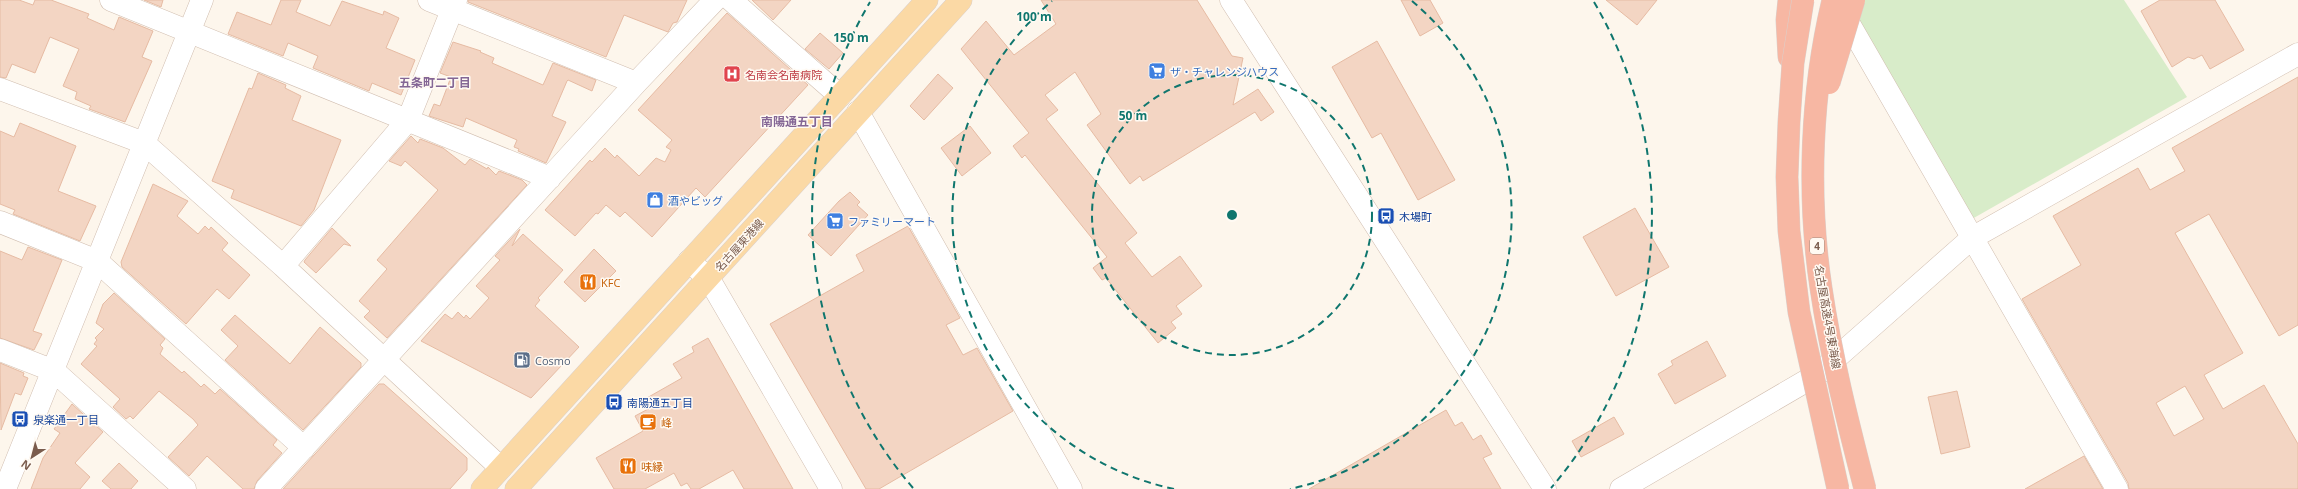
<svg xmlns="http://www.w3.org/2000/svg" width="2298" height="489" font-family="'Open Sans','Noto Sans JP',sans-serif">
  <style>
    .green { fill: #d8ecc9 }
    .building { fill: #f3d5c3; stroke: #e6bba3; fill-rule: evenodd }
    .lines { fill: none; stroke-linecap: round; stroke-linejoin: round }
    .minor-casing { stroke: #d1beb0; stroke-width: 23 }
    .major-casing { stroke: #dad1cd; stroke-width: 23 }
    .highway-casing { stroke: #dad1cd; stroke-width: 23 }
    .minor { stroke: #fff; stroke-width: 22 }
    .major { stroke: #fbd9a5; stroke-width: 22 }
    .highway { stroke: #f7b7a3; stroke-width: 22 }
    .highway-bridge-casing { stroke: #dad1cd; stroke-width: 23; stroke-linecap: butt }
    .highway-bridge { stroke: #f7b7a3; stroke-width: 22 }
    .ring { fill: none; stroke: #0f766e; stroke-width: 2; stroke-dasharray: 7 5 }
    .labels { text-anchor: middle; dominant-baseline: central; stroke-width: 3; stroke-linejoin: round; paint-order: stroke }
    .shield { fill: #fffaf3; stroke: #a28b7f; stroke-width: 1 }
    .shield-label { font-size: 10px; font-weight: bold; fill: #7a5c4d }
    .shop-label { font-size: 11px; fill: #366cbe; stroke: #fffaf3; text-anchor: start }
    .health-label { font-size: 11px; fill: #be3a42; stroke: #fffaf3; text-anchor: start }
    .transit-label { font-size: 11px; fill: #164399; stroke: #fffaf3; text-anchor: start }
    .street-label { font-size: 11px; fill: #7a5c4d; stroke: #fffaf3 }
    .food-label { font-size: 11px; fill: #c56008; stroke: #fffaf3; text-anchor: start }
    .service-label { font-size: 11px; fill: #4e5e75; stroke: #fffaf3; text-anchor: start }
    .neighbourhood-label { font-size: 12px; font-weight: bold; fill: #846695; stroke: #fffaf3 }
    .centre { fill: #0f766e; stroke: #fffaf3; stroke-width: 2 }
    .ring-label { font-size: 12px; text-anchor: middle; font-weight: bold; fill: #0f766e; stroke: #fffaf3; stroke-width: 3; stroke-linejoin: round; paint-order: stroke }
  </style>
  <rect width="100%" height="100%" fill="#fdf6ec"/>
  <path class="green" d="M 1862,0 L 2124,0 L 2187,97 L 1972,219 L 1853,21 Z"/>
  <path class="building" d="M 0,0 L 19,0 L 33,5 L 35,0 L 51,0 L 89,14 L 87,18 L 114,30 L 119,17 L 153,31 L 142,57 L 152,61 L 125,122 L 89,109 L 91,106 L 75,99 L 77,92 L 63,86 L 79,49 L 50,37 L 35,73 L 12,64 L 6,78 L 0,77 Z
    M 144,0 L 163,0 L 161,7 Z
    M 281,0 L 301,0 L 296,12 L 330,26 L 342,1 L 383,15 L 384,11 L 399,18 L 386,48 L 415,60 L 401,95 L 372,83 L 369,91 L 313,68 L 318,56 L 288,43 L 283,56 L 228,34 L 237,12 L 271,25 Z
    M 468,0 L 687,0 L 677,22 L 673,23 L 668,32 L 624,15 L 606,57 L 468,2 Z
    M 752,0 L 791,0 L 773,20 Z
    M 1041,0 L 1197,0 L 1232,56 L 1243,58 L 1233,105 L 1258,89 L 1274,112 L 1261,121 L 1255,112 L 1143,181 L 1140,176 L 1130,184 L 1087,125 L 1101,114 L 1075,72 L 1045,95 L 1058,110 L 1046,119 L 1137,233 L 1125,243 L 1152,277 L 1180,256 L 1202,286 L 1176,306 L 1182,314 L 1171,322 L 1176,328 L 1158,343 L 1106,278 L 1102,280 L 1093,268 L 1107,257 L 1025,155 L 1022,158 L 1013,146 L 1029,133 L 961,49 L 986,21 L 1014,55 L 1056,24 Z
    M 1401,0 L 1430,0 L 1443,23 L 1420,36 Z
    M 1606,0 L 1657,0 L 1637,25 Z
    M 2160,0 L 2215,0 L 2244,50 L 2210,69 L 2202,55 L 2194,59 L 2188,57 L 2172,67 L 2141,11 Z
    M 727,13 L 808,85 L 705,197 L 696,188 L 652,237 L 625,212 L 620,217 L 606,205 L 598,214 L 596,213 L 575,236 L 545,210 L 590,160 L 592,162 L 605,148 L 615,158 L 617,155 L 639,176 L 656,158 L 665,162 L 671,150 L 666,147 L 672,140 L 638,110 Z
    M 820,33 L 843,53 L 829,69 L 805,49 Z
    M 1377,41 L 1455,180 L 1418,200 L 1381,133 L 1372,138 L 1332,67 Z
    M 453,42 L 481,51 L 480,52 L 494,58 L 492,63 L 543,85 L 553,63 L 596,80 L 592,91 L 568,80 L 567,81 L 552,116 L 566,122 L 546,163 L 518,151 L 519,149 L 514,147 L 517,140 L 466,118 L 463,127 L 429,116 L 434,104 L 440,106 L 451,77 L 440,73 Z
    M 258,73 L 286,85 L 285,88 L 301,96 L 292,120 L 341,140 L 314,210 L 301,226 L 231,198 L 234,190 L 212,181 L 249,88 L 252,89 Z
    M 938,74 L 953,88 L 924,120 L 910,106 Z
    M 2298,77 L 2298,325 L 2279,336 L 2209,214 L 2175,233 L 2243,353 L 2204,375 L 2223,409 L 2264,385 L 2298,444 L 2298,489 L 2129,489 L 2128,483 L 2022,299 L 2081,265 L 2053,216 L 2138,168 L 2150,190 L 2185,171 L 2172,148 ZM 2185,386 L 2204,419 L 2174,436 L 2156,403 Z
    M 20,123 L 76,146 L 58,191 L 96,206 L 80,241 L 13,214 L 15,210 L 0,204 L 0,131 L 14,137 Z
    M 970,126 L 991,153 L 962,176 L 941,148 Z
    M 411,136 L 418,143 L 420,139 L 443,148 L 465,165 L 470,159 L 487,169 L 488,167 L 496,175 L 499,171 L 522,180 L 527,185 L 387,338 L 364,317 L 370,311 L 359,301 L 387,269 L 377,260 L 438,190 L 405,161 L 401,166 L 389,161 Z
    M 153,184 L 188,201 L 177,216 L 198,234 L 205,226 L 209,230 L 211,227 L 228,243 L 222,250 L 250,275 L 229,299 L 217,289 L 186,324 L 122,267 L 121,262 Z
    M 850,192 L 860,202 L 857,205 L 868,215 L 831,256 L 808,235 L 839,201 Z
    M 1635,208 L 1669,267 L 1616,296 L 1583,237 Z
    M 908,226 L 960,318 L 946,325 L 963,355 L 977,348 L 1013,411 L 879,489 L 866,489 L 770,324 L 864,271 L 856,255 Z
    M 332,228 L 351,246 L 344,244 L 316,273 L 304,262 L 305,260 Z
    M 520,229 L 512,246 L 523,234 L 563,270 L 538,298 L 540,300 L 535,306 L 579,347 L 531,398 L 421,341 L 445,314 L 452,319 L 458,312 L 464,318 L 466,315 L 470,319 L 489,298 L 476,286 L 500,260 L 495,256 Z
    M 28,247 L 62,260 L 33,331 L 42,334 L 34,350 L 0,338 L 0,251 L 22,260 Z
    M 594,249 L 616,271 L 585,302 L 564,282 Z
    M 114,293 L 165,339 L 160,345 L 163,348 L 160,354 L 182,373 L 184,371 L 201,387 L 204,384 L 215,394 L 220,389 L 277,440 L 273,445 L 282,453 L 257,481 L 254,489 L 243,489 L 207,456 L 189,476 L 168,457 L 198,425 L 193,419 L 159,391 L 133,419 L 130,416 L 126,419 L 113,407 L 120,399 L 81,364 L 97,346 L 94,344 L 97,340 L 95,338 L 104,329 L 96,323 L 103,304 Z
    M 235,315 L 290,364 L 320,327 L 361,363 L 361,367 L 303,430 L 225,360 L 238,346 L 221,330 Z
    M 708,338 L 793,489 L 744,489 L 733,470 L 699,489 L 691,489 L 687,483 L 681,486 L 674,473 L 645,489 L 614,489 L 596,458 L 643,431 L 635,416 L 650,408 L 645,399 L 682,378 L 673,364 L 694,352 L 692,347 Z
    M 1707,341 L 1726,376 L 1675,404 L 1658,374 L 1673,365 L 1671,361 Z
    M 0,363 L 24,373 L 23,376 L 28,378 L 21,395 L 15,393 L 1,430 Z
    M 379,384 L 384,384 L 467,458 L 467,470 L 450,489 L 283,489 Z
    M 1957,391 L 1970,447 L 1941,454 L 1928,397 Z
    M 72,404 L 103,432 L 75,463 L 90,477 L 80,489 L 31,489 L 43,458 L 60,433 L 54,429 Z
    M 1446,410 L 1455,426 L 1462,422 L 1473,440 L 1481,435 L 1492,454 L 1483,458 L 1501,489 L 1309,489 Z
    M 1614,417 L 1624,434 L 1581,457 L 1572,441 Z
    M 2084,456 L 2103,489 L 2025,489 Z
    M 119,463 L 138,481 L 131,489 L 111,489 L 102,481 Z"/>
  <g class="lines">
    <g class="minor-casing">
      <path id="minor" d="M 111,0 L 550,178
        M 429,0 L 636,83
        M 731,0 L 840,96
        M 1231,0 L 1545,489
        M 1840,8 L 2117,489
        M 0,89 L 144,143 L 283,266 L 501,468
        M 858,112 L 1071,489
        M 0,222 L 97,261 L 304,448
        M 689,261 L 709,279 L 831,489
        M 283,266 L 408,120 L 456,0
        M 0,350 L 54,371 L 185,489
        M 5,489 L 202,0
        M 266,489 L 636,83 L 715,0
        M 1621,489 L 1818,374 L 1972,238 L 2298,54"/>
    </g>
    <g class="major-casing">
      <path id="major" d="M 482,489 L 927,0
        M 516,489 L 961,0"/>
    </g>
    <g class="highway-casing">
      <path id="highway" d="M 1789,57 L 1787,20 L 1789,0"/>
    </g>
    <use href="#minor" class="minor"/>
    <use href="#major" class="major"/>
    <use href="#highway" class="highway"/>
    <g class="highway-bridge-casing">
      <path id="highway-bridge" d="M 1803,0 L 1793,63 L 1789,122 L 1787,177 L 1789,231 L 1799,312 L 1838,489
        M 1833,0 C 1811,91 1807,195 1821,288 C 1831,356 1848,423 1865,489
        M 1829,83 L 1854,0"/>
    </g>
    <use href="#highway-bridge" class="highway-bridge"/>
  </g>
  <g class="ring">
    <circle cx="1232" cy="215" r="140"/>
    <path d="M1174 489A280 280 0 0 1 1052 1M1412 1A280 280 0 0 1 1290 489"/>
    <path d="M913 488A420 420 0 0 1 870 2M1594 2A420 420 0 0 1 1551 488"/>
  </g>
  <defs>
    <g id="supermarket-square" transform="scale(0.9)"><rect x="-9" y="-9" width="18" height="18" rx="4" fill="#3f7fe0" stroke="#fffaf3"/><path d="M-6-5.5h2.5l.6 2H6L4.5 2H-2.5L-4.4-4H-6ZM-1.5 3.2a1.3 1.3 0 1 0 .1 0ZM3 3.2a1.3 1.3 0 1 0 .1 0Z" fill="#fff"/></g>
    <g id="hospital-square" transform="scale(0.9)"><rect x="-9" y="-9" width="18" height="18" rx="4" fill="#e0444e" stroke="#fffaf3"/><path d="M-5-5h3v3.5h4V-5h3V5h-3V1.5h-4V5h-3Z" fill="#fff"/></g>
    <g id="shop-square" transform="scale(0.9)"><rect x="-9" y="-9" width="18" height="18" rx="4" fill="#3f7fe0" stroke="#fffaf3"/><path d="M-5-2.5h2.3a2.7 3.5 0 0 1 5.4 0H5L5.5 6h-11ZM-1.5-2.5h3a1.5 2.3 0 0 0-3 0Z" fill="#fff"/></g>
    <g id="bus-square" transform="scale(0.9)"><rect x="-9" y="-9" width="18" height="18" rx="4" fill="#1a4fb4" stroke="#fffaf3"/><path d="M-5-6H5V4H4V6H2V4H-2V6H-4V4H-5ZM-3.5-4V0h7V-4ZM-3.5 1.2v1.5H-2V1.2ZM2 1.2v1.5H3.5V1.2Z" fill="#fff"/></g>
    <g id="restaurant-square" transform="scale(0.9)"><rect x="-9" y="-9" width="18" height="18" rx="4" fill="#e8710a" stroke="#fffaf3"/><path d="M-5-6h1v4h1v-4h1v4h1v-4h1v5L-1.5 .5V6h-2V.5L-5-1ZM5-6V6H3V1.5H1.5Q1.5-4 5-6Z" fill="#fff"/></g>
    <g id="fuel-square" transform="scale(0.9)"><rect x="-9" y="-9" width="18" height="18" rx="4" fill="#5c6f8a" stroke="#fffaf3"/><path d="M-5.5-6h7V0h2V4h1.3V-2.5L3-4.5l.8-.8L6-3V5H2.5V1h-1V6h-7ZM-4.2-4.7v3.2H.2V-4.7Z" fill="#fff"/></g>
    <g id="cafe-square" transform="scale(0.9)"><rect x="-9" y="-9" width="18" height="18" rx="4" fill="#e8710a" stroke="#fffaf3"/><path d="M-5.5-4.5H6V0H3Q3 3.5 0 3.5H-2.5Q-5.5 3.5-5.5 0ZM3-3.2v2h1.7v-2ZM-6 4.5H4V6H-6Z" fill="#fff"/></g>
  </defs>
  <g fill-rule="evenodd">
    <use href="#supermarket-square" x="1157" y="71"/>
    <use href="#hospital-square" x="732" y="74"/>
    <use href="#shop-square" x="655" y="200"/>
    <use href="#bus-square" x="1386" y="216"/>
    <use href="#supermarket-square" x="835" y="221"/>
    <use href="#restaurant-square" x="588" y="282"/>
    <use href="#fuel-square" x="522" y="360"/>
    <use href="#bus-square" x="614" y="402"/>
    <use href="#bus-square" x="20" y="419"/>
    <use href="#cafe-square" x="648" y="422"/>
    <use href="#restaurant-square" x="628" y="466"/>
  </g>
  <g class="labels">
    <rect class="shield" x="1810" y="238" width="14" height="16" rx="3"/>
    <g class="shield-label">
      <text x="1817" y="246">4</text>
    </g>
    <g class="shop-label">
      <text x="1170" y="71">ザ・チャレンジハウス</text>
      <text x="668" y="200">酒やビッグ</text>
      <text x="848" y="221">ファミリーマート</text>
    </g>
    <g class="health-label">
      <text x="745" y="74">名南会名南病院</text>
    </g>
    <g class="transit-label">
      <text x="1399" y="216">木場町</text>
      <text x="627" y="402">南陽通五丁目</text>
      <text x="33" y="419">泉楽通一丁目</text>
    </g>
    <g class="street-label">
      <text transform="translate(739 245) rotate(-48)">名古屋東港線</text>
      <text transform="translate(1828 317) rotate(80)">名古屋高速4号東海線</text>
    </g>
    <g class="food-label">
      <text x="601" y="282">KFC</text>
      <text x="661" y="422">峰</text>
      <text x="641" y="466">味縁</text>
    </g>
    <g class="service-label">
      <text x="535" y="360">Cosmo</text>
    </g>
    <g class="neighbourhood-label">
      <text x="435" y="82">五条町二丁目</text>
      <text x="797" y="121">南陽通五丁目</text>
    </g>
  </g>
  <circle cx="1232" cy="215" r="6" class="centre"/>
  <g class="ring-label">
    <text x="1034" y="21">100 m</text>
    <text x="851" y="42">150 m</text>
    <text x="1133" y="120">50 m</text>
  </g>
  <g transform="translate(32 457) rotate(216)" stroke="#fffaf3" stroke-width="3" paint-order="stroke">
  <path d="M0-3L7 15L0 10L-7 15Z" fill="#7a5c4d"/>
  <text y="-6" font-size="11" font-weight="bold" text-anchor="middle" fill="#7a5c4d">N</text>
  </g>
</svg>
